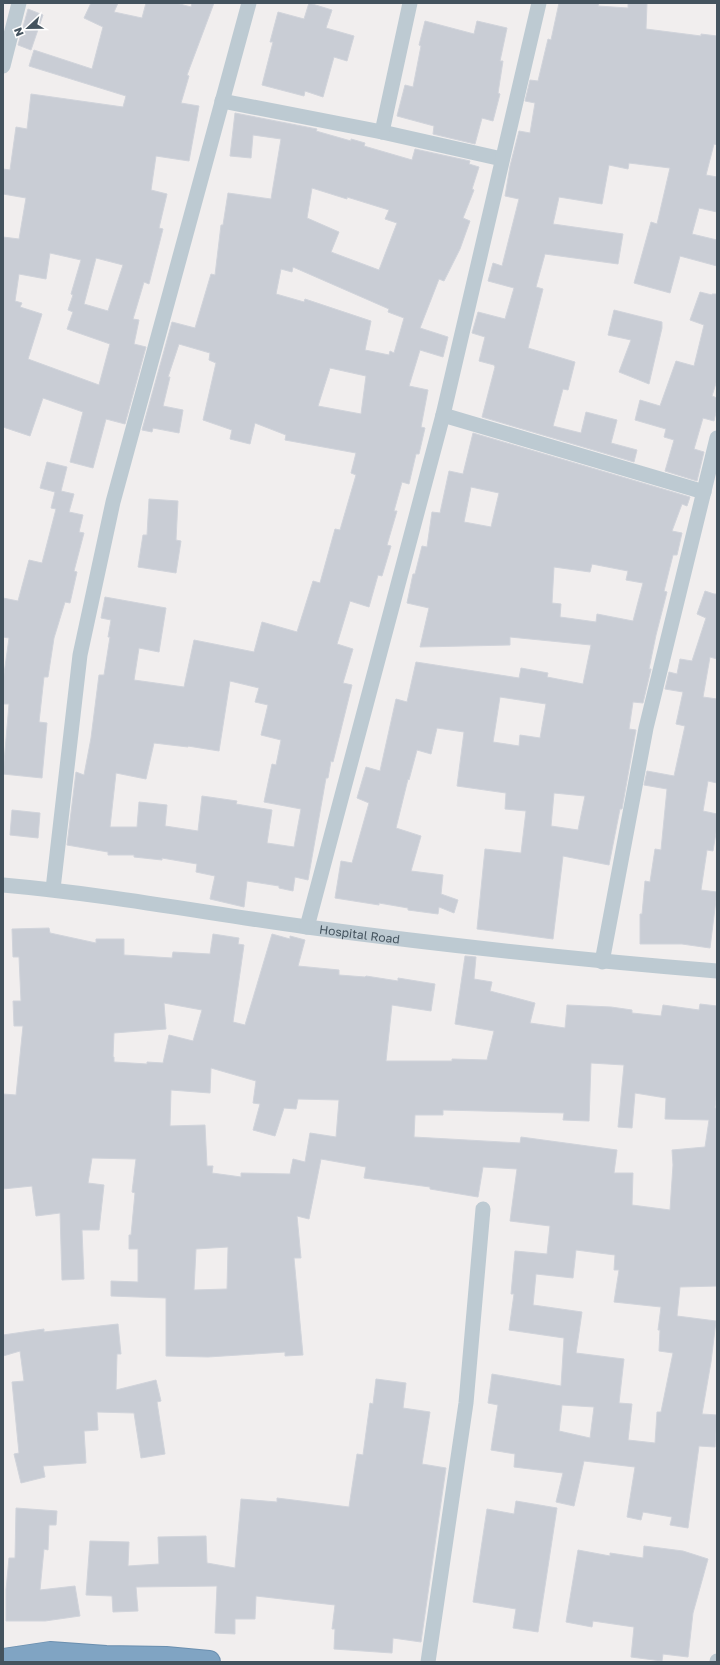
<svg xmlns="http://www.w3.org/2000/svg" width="720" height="1665" font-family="'Golos Text',sans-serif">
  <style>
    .building { fill: #c9cdd5; stroke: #d1d4db; fill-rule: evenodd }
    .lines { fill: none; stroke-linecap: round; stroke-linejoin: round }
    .highway-casing { stroke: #6b8faf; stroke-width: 24 }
    .street { stroke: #bdcad2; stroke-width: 15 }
    .highway { stroke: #80a4c3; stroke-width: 22 }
    .labels { text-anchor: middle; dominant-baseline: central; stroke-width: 3.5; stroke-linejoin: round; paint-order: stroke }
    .street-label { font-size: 12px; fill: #44535e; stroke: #fff }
  </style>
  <rect width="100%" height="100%" fill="#f1eeee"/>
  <path class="building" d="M 91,3 L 118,3 L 114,12 L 142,18 L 146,3 L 176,3 L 191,7 L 192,3 L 214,3 L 187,75 L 189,76 L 181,103 L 199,106 L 189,161 L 156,156 L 151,190 L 167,194 L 159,228 L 163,229 L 149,284 L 144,282 L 133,319 L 139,320 L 134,344 L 146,347 L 125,424 L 106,419 L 93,468 L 70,462 L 83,412 L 43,398 L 30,436 L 3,427 L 3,237 L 19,239 L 26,198 L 3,194 L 3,169 L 10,170 L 16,127 L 27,129 L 31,94 L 123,107 L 126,96 L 29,66 L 34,50 L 92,69 L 103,27 L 84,18 ZM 50,253 L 81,260 L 71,294 L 73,295 L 68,310 L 73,312 L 67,329 L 110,344 L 99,385 L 28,359 L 42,314 L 20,307 L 22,303 L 15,301 L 19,274 L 46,279 ZM 96,258 L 123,265 L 108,311 L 84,304 Z
    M 309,3 L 332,10 L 326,28 L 354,36 L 347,61 L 334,57 L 323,97 L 305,91 L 304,96 L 262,85 L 273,42 L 270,42 L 278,12 L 304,19 Z
    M 559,3 L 599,3 L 598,6 L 628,8 L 628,3 L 647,3 L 646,29 L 701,36 L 701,34 L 717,36 L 717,145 L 714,144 L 706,175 L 717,177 L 717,212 L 699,208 L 692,234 L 717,240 L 717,266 L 680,256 L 670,293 L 634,283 L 651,222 L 657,224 L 670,168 L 629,163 L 628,169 L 609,165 L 602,204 L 559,197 L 553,224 L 623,234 L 618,264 L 545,254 L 536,287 L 543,289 L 528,348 L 575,362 L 568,390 L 563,389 L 553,426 L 581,433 L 586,412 L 617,420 L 611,443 L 637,450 L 634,462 L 482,417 L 495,367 L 494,365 L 479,361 L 485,337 L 472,333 L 478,312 L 505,319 L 514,288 L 488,281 L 493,263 L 502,266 L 519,199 L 505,196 L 510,166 L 519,131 L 530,133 L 535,103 L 525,101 L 530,80 L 538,81 L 548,39 L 551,40 Z
    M 28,9 L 43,15 L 31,50 L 18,45 Z
    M 425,21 L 474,34 L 477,21 L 507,28 L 500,61 L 503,61 L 498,93 L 500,94 L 493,121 L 482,118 L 475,144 L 433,134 L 434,126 L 397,116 L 405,85 L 413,87 L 421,46 L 419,45 Z
    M 235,113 L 317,129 L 316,131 L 351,141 L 351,139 L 365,143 L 364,146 L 412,160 L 415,149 L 470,161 L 469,164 L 479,167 L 472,189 L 474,190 L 463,218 L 470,221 L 460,249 L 444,281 L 439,279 L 420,328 L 448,337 L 443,357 L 420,350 L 409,386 L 428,390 L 421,427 L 425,428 L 419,454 L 416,454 L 409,484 L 402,482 L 394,511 L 397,511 L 387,545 L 391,546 L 382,576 L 378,575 L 369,607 L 350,601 L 337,644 L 353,649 L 343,683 L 352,685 L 333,762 L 331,761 L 328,778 L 326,778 L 308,880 L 295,877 L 293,891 L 279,888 L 279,886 L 247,881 L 244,907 L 210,899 L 215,876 L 196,872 L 197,864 L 162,858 L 162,860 L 134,857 L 134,855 L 108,855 L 108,852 L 67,845 L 76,772 L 84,775 L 91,738 L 99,675 L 104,675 L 110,637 L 108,637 L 111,620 L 101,618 L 105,597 L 166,608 L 159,652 L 139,648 L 134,680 L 184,687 L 194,640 L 254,652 L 262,622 L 297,632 L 313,581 L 320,583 L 335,529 L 340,530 L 356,475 L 351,473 L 356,453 L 285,440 L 286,435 L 255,423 L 250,444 L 230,439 L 232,430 L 203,420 L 216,363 L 209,360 L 210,353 L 179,344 L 168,377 L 170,377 L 163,406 L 183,410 L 179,433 L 153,428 L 152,432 L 142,430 L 172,322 L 195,328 L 211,274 L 215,275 L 221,225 L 223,225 L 228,193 L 271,199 L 281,139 L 253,135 L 251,158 L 230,156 ZM 312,188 L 347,199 L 347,197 L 389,210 L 385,219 L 397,223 L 379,270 L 331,252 L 339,232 L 307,218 ZM 293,267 L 389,309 L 388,312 L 404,318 L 394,353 L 390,351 L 389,355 L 365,350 L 371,321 L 305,299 L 304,302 L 276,294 L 281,269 L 292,272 ZM 330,368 L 366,376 L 361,414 L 318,406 ZM 230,681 L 259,688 L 255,702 L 268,705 L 261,735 L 281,740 L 276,765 L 272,764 L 264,802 L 301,809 L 294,847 L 267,843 L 272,810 L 236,804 L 237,801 L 202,796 L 198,831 L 165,826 L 167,805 L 139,802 L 137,827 L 110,827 L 116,773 L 146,779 L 154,743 L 188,747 L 188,746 L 219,751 Z
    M 700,292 L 712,295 L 712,294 L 717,294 L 717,380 L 712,396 L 717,398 L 717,408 L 714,421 L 703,418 L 694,449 L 704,452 L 697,481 L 665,471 L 674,440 L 664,437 L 666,429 L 635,420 L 640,400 L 660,406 L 676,361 L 694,366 L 704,325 L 690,320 Z
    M 614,310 L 662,322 L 662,328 L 649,384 L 619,372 L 631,340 L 608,335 Z
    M 473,433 L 690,497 L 687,506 L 682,504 L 672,531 L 682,533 L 677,555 L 673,555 L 664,591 L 667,592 L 656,635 L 649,669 L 651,669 L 643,703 L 633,702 L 629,729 L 636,730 L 622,809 L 620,809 L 609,865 L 563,856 L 553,939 L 477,929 L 485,849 L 521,853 L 526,811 L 505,809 L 506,793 L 457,786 L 464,732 L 437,728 L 431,754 L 417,750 L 409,780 L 408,779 L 396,828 L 421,836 L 411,871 L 443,875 L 441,894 L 458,900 L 454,913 L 439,907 L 438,914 L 408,910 L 408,908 L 379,903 L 379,905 L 335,898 L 341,861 L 352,863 L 369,803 L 357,798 L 366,767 L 380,771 L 396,699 L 407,702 L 416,662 L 519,678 L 521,668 L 548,673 L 547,677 L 583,684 L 591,645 L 510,637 L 510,645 L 420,647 L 429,608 L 407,603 L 413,574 L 415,574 L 422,546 L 427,547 L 432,512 L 440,513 L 449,471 L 463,474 ZM 471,487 L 499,493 L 491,527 L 464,522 ZM 592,564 L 628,571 L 626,580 L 643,583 L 633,621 L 597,614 L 596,622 L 560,617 L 561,604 L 552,603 L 554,567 L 590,572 ZM 500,697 L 546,704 L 540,738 L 520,735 L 519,746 L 493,742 ZM 554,793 L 585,796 L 578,830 L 551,826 Z
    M 47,462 L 67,467 L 61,491 L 74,494 L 69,512 L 83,515 L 79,532 L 84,533 L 74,571 L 77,572 L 70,603 L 65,602 L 54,638 L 48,677 L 44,677 L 39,722 L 47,723 L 42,778 L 3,774 L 9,704 L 3,704 L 3,681 L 9,638 L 3,637 L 3,598 L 18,601 L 29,560 L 42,563 L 56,509 L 51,508 L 55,492 L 40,488 Z
    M 149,499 L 178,501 L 176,540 L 181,541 L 176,573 L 138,567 L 143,535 L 147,535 Z
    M 705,591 L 714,594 L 717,594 L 717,659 L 710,657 L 703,697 L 717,699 L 717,783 L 708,781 L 703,811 L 717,814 L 717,827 L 713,851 L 707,850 L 701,890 L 717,892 L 710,948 L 682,944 L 640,944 L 640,914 L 642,914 L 645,881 L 650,882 L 655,849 L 661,850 L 667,789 L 644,785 L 647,771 L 674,776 L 685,726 L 676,724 L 683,692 L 665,689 L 669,672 L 677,674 L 680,659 L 692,661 L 706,618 L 697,614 Z
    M 12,810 L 40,813 L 38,838 L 10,835 Z
    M 49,928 L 50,933 L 96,943 L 96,939 L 124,939 L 124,955 L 172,958 L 173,952 L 210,954 L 213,934 L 239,938 L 238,944 L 244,945 L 233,1022 L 245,1025 L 272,934 L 290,939 L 290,936 L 305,940 L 298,966 L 339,970 L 339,975 L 365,977 L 366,976 L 398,981 L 398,978 L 435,984 L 431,1011 L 392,1005 L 386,1061 L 452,1061 L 452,1059 L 487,1060 L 494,1031 L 455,1024 L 465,956 L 476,957 L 474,979 L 492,982 L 490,991 L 535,1003 L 530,1023 L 565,1028 L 567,1005 L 611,1007 L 632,1010 L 632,1013 L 661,1016 L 663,1005 L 699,1010 L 700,1004 L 717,1006 L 717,1091 L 715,1108 L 717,1108 L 717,1286 L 680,1287 L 677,1316 L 716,1321 L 711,1362 L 702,1414 L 717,1415 L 715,1447 L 699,1446 L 688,1528 L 670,1525 L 672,1517 L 643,1512 L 641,1520 L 627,1517 L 635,1467 L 584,1461 L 574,1506 L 556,1502 L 563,1473 L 514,1467 L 515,1454 L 491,1450 L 498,1405 L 488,1403 L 492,1374 L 561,1386 L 564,1338 L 509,1330 L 514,1294 L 511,1294 L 515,1251 L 547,1254 L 550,1226 L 510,1221 L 517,1169 L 483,1167 L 478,1197 L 430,1189 L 430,1187 L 364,1178 L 366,1167 L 321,1159 L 309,1219 L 297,1216 L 301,1258 L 294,1258 L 303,1355 L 285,1356 L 285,1352 L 208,1357 L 166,1356 L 166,1298 L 111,1296 L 111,1281 L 138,1282 L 138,1249 L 129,1249 L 129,1235 L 131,1235 L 135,1193 L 132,1192 L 136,1159 L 92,1158 L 88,1183 L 104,1185 L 99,1230 L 82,1230 L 84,1279 L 62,1280 L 60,1213 L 36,1216 L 32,1186 L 3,1189 L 3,1094 L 16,1095 L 23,1026 L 14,1026 L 13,1001 L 21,1001 L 19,957 L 13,957 L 12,929 ZM 164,1003 L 202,1010 L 193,1041 L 169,1035 L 163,1063 L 147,1062 L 147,1064 L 114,1062 L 114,1057 L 113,1057 L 114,1033 L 166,1029 ZM 591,1063 L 624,1065 L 618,1127 L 632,1128 L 635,1093 L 666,1098 L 665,1119 L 709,1120 L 705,1147 L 672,1150 L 673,1165 L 670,1210 L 632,1205 L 633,1173 L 614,1173 L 617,1150 L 521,1137 L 520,1143 L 414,1137 L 415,1115 L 443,1115 L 443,1110 L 564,1113 L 563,1120 L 589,1121 ZM 211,1068 L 256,1081 L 253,1103 L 260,1104 L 253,1130 L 275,1136 L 284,1108 L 296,1109 L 298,1099 L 339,1100 L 336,1137 L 310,1133 L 305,1162 L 293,1159 L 290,1174 L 241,1173 L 241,1177 L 212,1173 L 213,1166 L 207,1166 L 205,1125 L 170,1126 L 171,1090 L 210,1093 ZM 228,1247 L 227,1289 L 194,1290 L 196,1249 ZM 576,1250 L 615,1255 L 614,1270 L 619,1270 L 614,1302 L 661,1307 L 658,1330 L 660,1330 L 659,1351 L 673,1353 L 661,1412 L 657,1412 L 655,1443 L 628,1440 L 632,1404 L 619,1403 L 624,1359 L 576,1353 L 582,1312 L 533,1305 L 536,1274 L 573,1278 ZM 562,1405 L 594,1407 L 590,1438 L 559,1431 Z
    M 118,1324 L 121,1354 L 117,1354 L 116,1390 L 156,1380 L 161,1401 L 157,1402 L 165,1454 L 141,1458 L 134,1413 L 97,1412 L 98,1430 L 84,1431 L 86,1463 L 43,1466 L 45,1477 L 21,1483 L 14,1454 L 19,1453 L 12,1382 L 24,1381 L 20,1351 L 3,1356 L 3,1335 L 44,1329 L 44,1332 Z
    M 376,1379 L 406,1383 L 403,1408 L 430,1412 L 422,1464 L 446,1468 L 421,1642 L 393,1638 L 392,1653 L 334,1649 L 335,1629 L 332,1629 L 335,1605 L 256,1596 L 255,1619 L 235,1619 L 235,1634 L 215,1633 L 217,1586 L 136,1587 L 138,1611 L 113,1612 L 112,1596 L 86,1595 L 90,1541 L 129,1542 L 128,1566 L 159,1564 L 158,1537 L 206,1536 L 207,1563 L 235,1568 L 241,1499 L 277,1502 L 277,1498 L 349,1507 L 357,1454 L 363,1455 L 370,1403 L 373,1404 Z
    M 516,1501 L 557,1508 L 538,1632 L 513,1628 L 516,1609 L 473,1602 L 487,1509 L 514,1514 Z
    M 16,1508 L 57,1511 L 56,1525 L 49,1525 L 48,1550 L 44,1549 L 40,1590 L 75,1586 L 80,1616 L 45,1621 L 6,1621 L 6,1590 L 9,1558 L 15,1558 Z
    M 644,1546 L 683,1551 L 708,1559 L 693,1613 L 688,1657 L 663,1654 L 662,1661 L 631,1657 L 634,1627 L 593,1621 L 592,1627 L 566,1622 L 578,1550 L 610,1556 L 610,1553 L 643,1558 Z"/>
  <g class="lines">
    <g class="highway-casing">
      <path id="highway" d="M 3,1660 L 50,1653 L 106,1657 L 166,1658 L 209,1662"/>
    </g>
    <g class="street">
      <path d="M 3,66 L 19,3"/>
      <path d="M 222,101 L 382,132 L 502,159"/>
      <path d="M 382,132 L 410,3"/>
      <path d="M 443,415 L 704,492"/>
      <path id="s1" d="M 3,885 C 105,894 206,913 307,927 C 443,945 580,960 717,971"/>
      <path d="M 53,889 L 80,655 L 113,502 L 249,3"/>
      <path d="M 307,927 L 443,415 L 539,3"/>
      <path d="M 602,962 L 646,728 L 717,438"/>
      <path d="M 428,1662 L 466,1403 L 483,1209"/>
      <path d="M 717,1662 L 717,1661"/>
    </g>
    <use href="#highway" class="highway"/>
  </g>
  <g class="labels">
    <g class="street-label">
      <text stroke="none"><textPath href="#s1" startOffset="360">Hospital Road</textPath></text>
    </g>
  </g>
  <rect width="720" height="1665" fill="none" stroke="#44535e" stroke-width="8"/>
  <g transform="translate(28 28) rotate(248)" stroke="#ffffff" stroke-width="3" paint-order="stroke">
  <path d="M0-3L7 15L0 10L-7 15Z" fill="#44535e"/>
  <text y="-6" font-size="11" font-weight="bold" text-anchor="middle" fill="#44535e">N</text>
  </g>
</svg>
